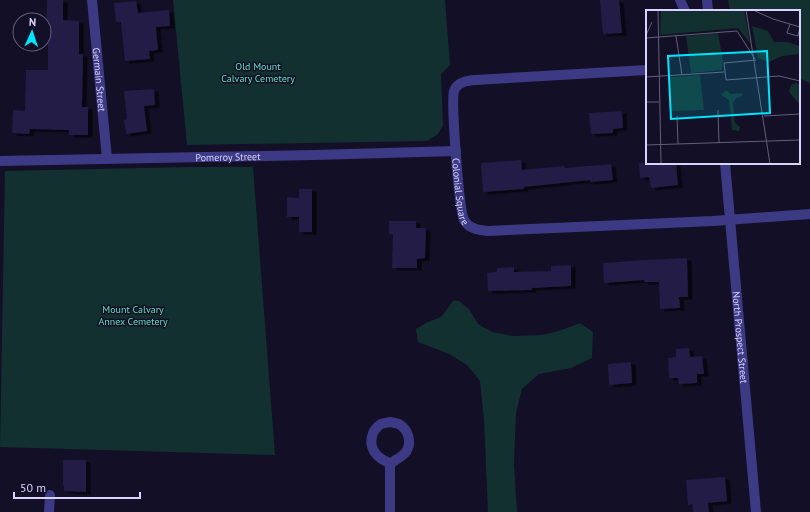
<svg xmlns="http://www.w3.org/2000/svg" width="810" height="512" font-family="'PT Sans',sans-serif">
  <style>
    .green { fill: #12302f }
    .building { fill: #241b47; filter: url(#shadow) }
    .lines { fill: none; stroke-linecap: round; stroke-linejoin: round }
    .minor { stroke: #3d3a85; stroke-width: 10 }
    .labels { text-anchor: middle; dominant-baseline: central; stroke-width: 3; stroke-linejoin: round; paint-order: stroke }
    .park-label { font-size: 10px; fill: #5fe0c0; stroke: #130f26 }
    .street-label { font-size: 10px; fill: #d9d4ff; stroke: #130f26 }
    .inset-road { fill: none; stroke: #625e7d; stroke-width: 1 }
    .view { fill: #00e5ff; fill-opacity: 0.15; stroke: #00e5ff; stroke-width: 2 }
    .inset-edge { fill: none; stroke: #d9d4ff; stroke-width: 2 }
  </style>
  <defs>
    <filter id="shadow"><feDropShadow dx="4.5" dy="2.5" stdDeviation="0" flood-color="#0009"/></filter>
  </defs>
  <rect width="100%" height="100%" fill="#130f26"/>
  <path class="green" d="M 173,0 L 445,0 L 450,65 L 441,74 L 443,126 L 437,135 L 427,141 L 187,145 Z
    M 728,0 L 810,0 L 810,83 L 799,78 L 799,11 L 730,11 Z
    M 187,167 L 253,167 L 275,455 L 0,447 L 5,171 Z
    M 453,301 L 459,301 L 469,309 L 478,324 L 492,332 L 513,336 L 542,335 L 559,331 L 580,323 L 593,332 L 592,358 L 571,368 L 539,374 L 522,389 L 516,413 L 514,464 L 517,512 L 488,512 L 484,419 L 480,381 L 467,365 L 449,354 L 418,342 L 416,329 L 426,323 L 441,317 Z"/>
  <path class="building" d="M 47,0 L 63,0 L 63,20 L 79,21 L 79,54 L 83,54 L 82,107 L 88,107 L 88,135 L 69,135 L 69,130 L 30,129 L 29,134 L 12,133 L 13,110 L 25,111 L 26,70 L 48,70 L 48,35 L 46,35 Z
    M 600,0 L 619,0 L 622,33 L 603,34 Z
    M 136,1 L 138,13 L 169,10 L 170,26 L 156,27 L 158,50 L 149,51 L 150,59 L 125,61 L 121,22 L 116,22 L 114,3 Z
    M 154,89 L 155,105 L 144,106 L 147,131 L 126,134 L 124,120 L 127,119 L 124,91 Z
    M 622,111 L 623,128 L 613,129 L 613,133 L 591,134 L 589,113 Z
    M 521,160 L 522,170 L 564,166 L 565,168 L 611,164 L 613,180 L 590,182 L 590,180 L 524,187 L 524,189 L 483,192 L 481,163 Z
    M 639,163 L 676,163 L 678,185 L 651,188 L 649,177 L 640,178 Z
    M 299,189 L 312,189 L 312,232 L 299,232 L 299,217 L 287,217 L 287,197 L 299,198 Z
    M 389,221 L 416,221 L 416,228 L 426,228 L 425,258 L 417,259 L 417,268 L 392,268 L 393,234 L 389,234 Z
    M 687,258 L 688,297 L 679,297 L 680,308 L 660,309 L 659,282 L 644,282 L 644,280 L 604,283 L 603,263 L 644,260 Z
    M 571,265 L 571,286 L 532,288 L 532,290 L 488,291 L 487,273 L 497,272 L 497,268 L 514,267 L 514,272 L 551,271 L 551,266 Z
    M 689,348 L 690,357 L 702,356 L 704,374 L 697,374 L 697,383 L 679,384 L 678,378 L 669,378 L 668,358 L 676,357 L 676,349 Z
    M 631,362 L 632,383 L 609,385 L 608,364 Z
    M 63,460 L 86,460 L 86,492 L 64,491 L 64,486 L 63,486 Z
    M 725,477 L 727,501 L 708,503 L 709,512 L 693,512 L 692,504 L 688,505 L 686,480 Z"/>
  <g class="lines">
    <g class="minor">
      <path id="s1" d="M 92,0 L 107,159"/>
      <path d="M 680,0 L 685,11"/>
      <path d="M 707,0 L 708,11"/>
      <path id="s2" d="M 647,70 L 475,80 C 467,81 457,82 454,91 C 451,102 459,210 464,220 C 469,229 479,230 488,231 L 713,221 L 810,214"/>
      <path id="s3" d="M 0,161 L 314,155 L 456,151"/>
      <path id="s4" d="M 725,163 L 756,512"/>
      <path d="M 390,422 C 393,423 397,423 399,424 C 409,430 412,443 406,452 C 402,457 395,460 390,464 C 386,461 380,459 377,455 C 368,446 370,431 381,424 C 383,423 387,423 390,422 Z"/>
      <path d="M 390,464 L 390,512"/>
      <path d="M 49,512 L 50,495"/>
    </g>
  </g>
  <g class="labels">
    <g class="park-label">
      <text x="258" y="66">Old Mount<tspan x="258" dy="12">Calvary Cemetery</tspan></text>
      <text x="133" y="309">Mount Calvary<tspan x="133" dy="12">Annex Cemetery</tspan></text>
    </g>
    <g class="street-label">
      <text stroke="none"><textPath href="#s1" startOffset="80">Germain Street</textPath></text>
      <text stroke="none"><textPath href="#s3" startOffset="228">Pomeroy Street</textPath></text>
      <text stroke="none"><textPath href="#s2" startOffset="298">Colonial Square</textPath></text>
      <text stroke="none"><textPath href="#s4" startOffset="175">North Prospect Street</textPath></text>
    </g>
  </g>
  <g transform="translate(646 10)">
    <rect width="154" height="154" fill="#130f26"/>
    <path d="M 15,0 L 98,0 L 104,33 L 92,18 L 14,25 ZM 106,16 L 122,21 L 128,32 L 141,32 L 154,36 L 154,44 L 136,46 L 123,52 L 112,48 ZM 72,23 L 77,51 L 76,60 L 45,63 L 40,26 ZM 54,65 L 58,100 L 24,101 L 23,67 ZM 149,73 L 154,74 L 154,95 L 143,82 L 145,75 ZM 80,80 L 84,84 L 96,83 L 96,86 L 90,88 L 87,93 L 89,113 L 94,117 L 93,121 L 86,120 L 83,90 L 75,85 Z" fill="#12302f"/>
    <path class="inset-road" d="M 12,0 L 15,154M 100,0 L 124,154M 107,0 L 127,9 L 154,17M 144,14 L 141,23 L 152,26 L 154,17M 0,25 L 6,12M 30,26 L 36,65M 0,28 L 91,21 L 109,49M 110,50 L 78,53 L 80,70 L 133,66 L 154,71M 0,67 L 78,62M 0,92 L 13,92M 72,100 L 73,133M 31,106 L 32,134M 118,106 L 154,104M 0,135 L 154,130"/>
    <path class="view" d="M 121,41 L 124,103 L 25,109 L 22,46 Z"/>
    <rect width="154" height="154" class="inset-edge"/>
  </g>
  <g transform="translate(32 32) rotate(3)"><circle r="19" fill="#130f26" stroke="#625e7d"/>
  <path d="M0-3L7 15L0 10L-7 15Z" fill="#00e5ff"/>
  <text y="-6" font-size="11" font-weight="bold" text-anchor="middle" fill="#d9d4ff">N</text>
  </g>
  <path d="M14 492v6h126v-6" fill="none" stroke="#d9d4ff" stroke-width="2"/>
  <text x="20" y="492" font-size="12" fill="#d9d4ff" stroke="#130f26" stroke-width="3" paint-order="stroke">50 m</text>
</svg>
